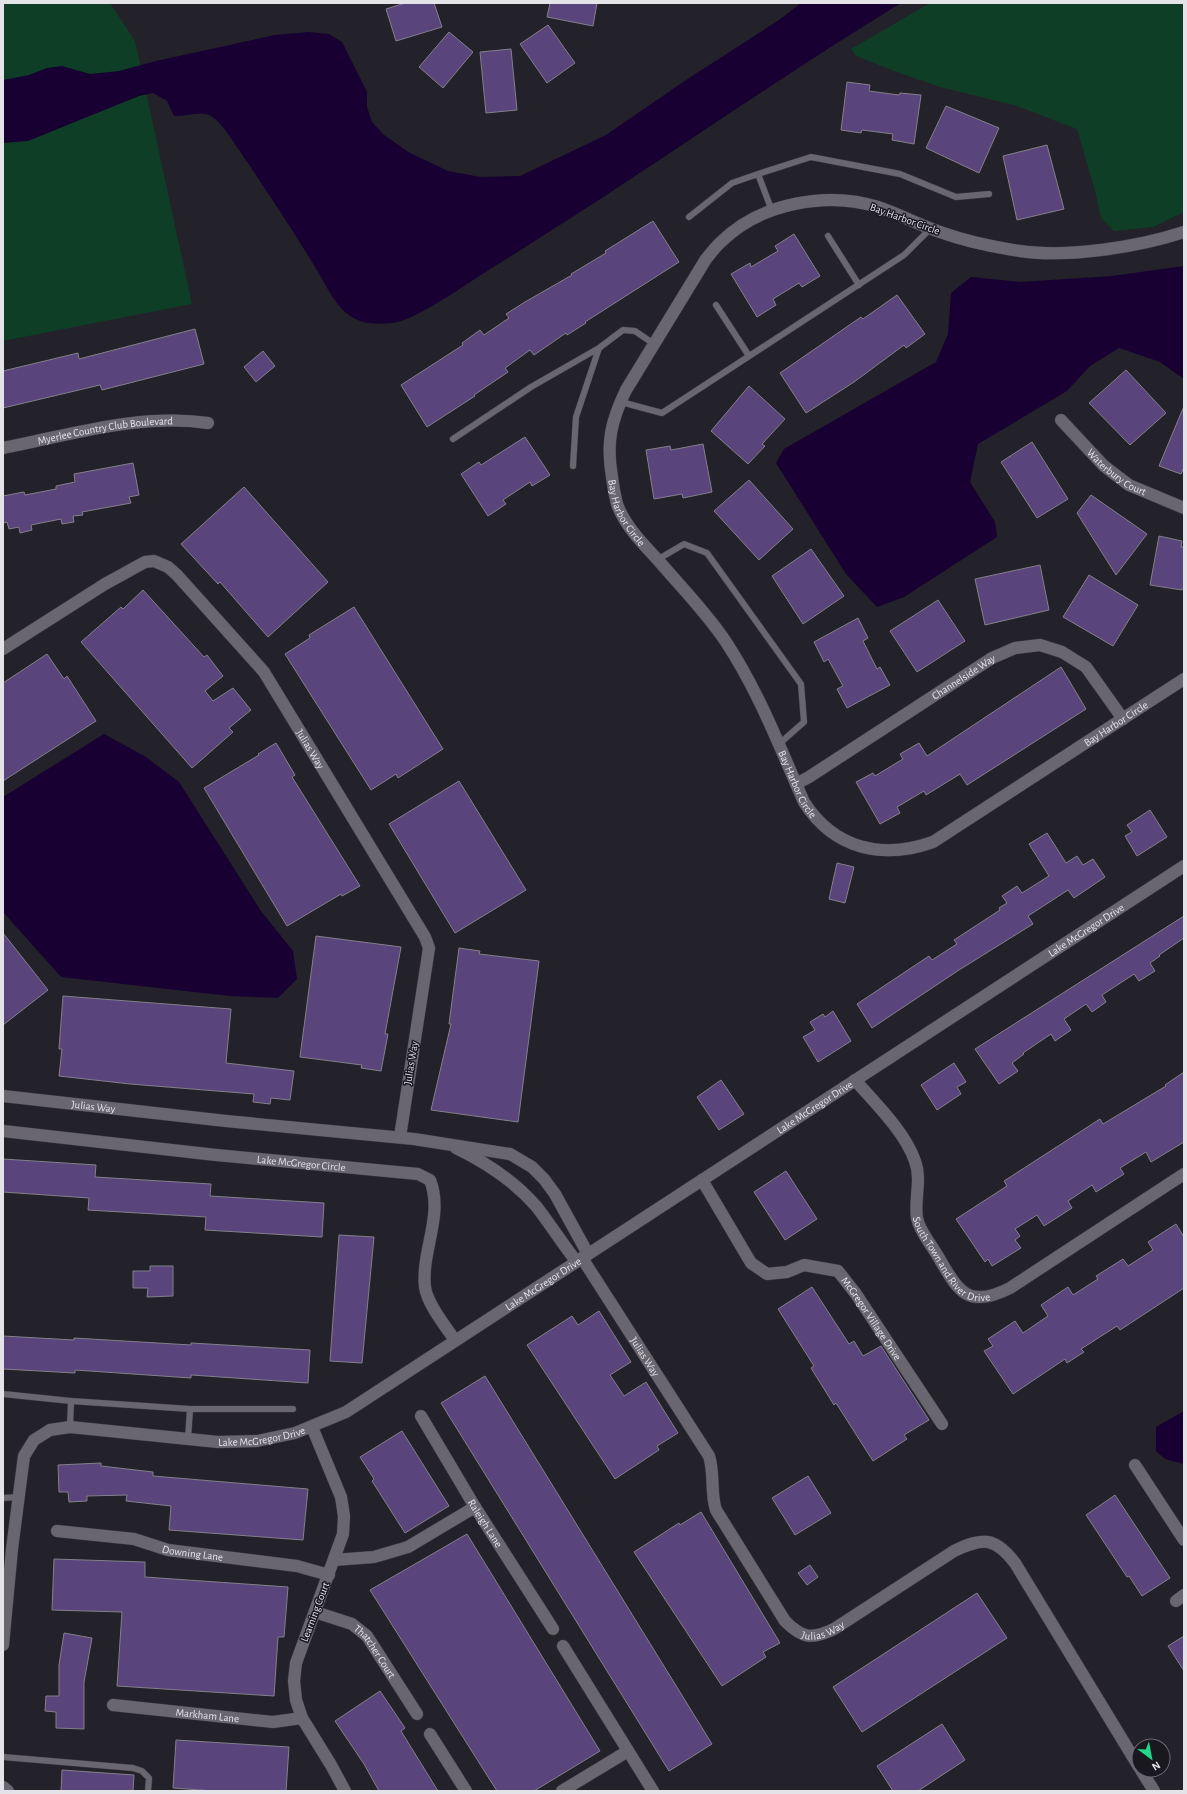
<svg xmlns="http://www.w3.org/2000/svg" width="1187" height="1794" font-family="'Alegreya Sans',sans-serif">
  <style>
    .green { fill: #0f3e26 }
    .water { fill: #180132 }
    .building { fill: #59457c; stroke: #83808a }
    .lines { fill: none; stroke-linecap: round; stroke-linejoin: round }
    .lane-casing { stroke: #3c3b40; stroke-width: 7 }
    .street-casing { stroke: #3c3b40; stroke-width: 13 }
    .lane { stroke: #69666f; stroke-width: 6 }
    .street { stroke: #69666f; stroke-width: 12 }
    .labels { text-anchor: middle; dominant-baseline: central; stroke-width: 3; stroke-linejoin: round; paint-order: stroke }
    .street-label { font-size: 11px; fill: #e4e3e8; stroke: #1a181f }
  </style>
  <rect width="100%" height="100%" fill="#232129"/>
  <path class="green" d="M 3,3 L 110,3 L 135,41 L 192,304 L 3,341 Z
    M 930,3 L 1184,3 L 1184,212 L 1153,227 L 1114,231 L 1101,218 L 1095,191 L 1077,129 L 1014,105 L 940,87 L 897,72 L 856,56 L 851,49 Z"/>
  <path class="water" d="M 801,3 L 901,3 C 762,88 629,184 490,269 C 468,283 415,321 392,323 C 351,328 339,310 321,277 C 298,238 273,201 248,163 C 240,152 222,122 211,116 C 200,110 187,117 174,116 L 167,101 L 153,93 L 139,96 L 28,141 L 3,143 L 3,80 L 29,75 L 47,68 L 62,66 L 90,74 L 119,71 L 156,61 L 275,35 L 309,32 L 329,34 L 342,42 L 367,92 L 367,107 L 372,122 L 384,135 L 410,153 L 448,171 L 480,177 L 520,176 L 606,135 L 686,80 L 779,20 Z
    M 1184,266 L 1184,379 L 1160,362 L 1119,348 L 1090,366 L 1067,391 L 978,444 L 970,482 L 995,522 L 997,537 L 904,597 L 877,607 L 846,574 L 776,463 L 784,449 L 936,362 L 948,334 L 951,293 L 971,277 L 1020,282 L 1112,276 Z
    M 104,734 L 146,757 L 179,782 L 261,911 L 293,951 L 297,979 L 278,998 L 230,996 L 61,977 L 3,912 L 3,797 Z
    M 1184,1411 L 1184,1464 L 1165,1459 L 1156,1451 L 1156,1427 Z"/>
  <path class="building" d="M 405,3 L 434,3 L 442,27 L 396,41 L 386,9 Z
    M 550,3 L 597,3 L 593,26 L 547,17 Z
    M 548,25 L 575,63 L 547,83 L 520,44 Z
    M 449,32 L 473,52 L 443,88 L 419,67 Z
    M 511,49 L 517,110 L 486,113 L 480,52 Z
    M 847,82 L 870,85 L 869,91 L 899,95 L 900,93 L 921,95 L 914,144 L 892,140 L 893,134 L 862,130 L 861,133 L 841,130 Z
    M 946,106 L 999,128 L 979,173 L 926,148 Z
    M 1047,145 L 1064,209 L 1017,220 L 1003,156 Z
    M 653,221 L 679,262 L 585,322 L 586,323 L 567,335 L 566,333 L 534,355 L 530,350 L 505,368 L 508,372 L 474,395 L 475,396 L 427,427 L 401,385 L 463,345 L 462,343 L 480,330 L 484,335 L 509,318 L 506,314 L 525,302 L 572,275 L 571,274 L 606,253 L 605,251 Z
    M 794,234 L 820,276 L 802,287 L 799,283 L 773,299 L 776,305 L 757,317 L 731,274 L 750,263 L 751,267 L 778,251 L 775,246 Z
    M 897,295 L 925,334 L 906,348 L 904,345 L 854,382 L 806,413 L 780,373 L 861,317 L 863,319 Z
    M 195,329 L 204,364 L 102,390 L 100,385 L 3,408 L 3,371 L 78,353 L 79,359 Z
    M 263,351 L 275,366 L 256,382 L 244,367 Z
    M 1126,370 L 1166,413 L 1130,445 L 1089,403 Z
    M 749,386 L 785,419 L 762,444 L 765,446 L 748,464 L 711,431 Z
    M 1184,406 L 1184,467 L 1181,474 L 1159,466 Z
    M 525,437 L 550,475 L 532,486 L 530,482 L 503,500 L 506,504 L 488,516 L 461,474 L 479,462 L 481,465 Z
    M 1032,442 L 1068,499 L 1037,518 L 1001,462 Z
    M 703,444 L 712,492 L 683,498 L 682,494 L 654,499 L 646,450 L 670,446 L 671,450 Z
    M 133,463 L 139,495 L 129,497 L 131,503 L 82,512 L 83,515 L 73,516 L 74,522 L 62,524 L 61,519 L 31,525 L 32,530 L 20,533 L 19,527 L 9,529 L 7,522 L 3,523 L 3,496 L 24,492 L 25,495 L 56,489 L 56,486 L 75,482 L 74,474 Z
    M 749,480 L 793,529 L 759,560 L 714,511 Z
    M 244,487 L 328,582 L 268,637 L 220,582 L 218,584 L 181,544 Z
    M 1091,495 L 1147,534 L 1116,575 L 1077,513 Z
    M 1159,536 L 1182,541 L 1181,547 L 1184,547 L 1184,587 L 1182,590 L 1150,585 Z
    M 811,549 L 844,596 L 803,624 L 772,576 Z
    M 1040,565 L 1049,610 L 985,625 L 975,579 Z
    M 1089,575 L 1138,605 L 1113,646 L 1063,617 Z
    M 143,590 L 204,657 L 207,655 L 223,676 L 205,691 L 213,701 L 233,688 L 251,710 L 229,728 L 233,732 L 192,768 L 81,642 L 121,607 L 123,609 Z
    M 938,600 L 965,641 L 917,672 L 890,631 Z
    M 354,607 L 443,749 L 398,778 L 396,774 L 371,790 L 285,654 L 310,638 L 309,635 Z
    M 858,618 L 868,638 L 863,641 L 877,669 L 880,667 L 890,685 L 847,708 L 837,689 L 843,686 L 828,659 L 824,662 L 814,642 Z
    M 47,654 L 64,679 L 67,676 L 96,721 L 3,781 L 3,683 Z
    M 1061,667 L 1086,709 L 967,785 L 960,774 L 926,795 L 924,791 L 897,807 L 900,813 L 880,824 L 856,782 L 873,773 L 875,776 L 903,759 L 900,754 L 919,743 L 927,756 Z
    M 276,743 L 295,775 L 292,777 L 360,886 L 342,896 L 341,894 L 287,926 L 204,788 L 259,755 L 258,754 Z
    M 459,781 L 526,890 L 455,933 L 389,824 Z
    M 1150,810 L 1167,837 L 1137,856 L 1125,836 L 1132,832 L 1127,825 Z
    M 1047,833 L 1066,863 L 1077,856 L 1083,865 L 1093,859 L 1105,877 L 1074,898 L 1068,890 L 1028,916 L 1033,924 L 959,970 L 872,1028 L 857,1004 L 929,956 L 932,960 L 957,944 L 954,940 L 1000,910 L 999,908 L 1007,903 L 1002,896 L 1017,886 L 1022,893 L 1049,876 L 1029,844 Z
    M 837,863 L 854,867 L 845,903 L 829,899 Z
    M 1184,916 L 1184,938 L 1159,955 L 1160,956 L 1150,963 L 1155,971 L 1139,981 L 1134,974 L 1102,995 L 1106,1002 L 1092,1012 L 1086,1004 L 1064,1019 L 1071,1030 L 1055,1041 L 1051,1034 L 1023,1053 L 1024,1054 L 1012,1063 L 1018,1071 L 999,1084 L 975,1049 Z
    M 3,933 L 48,990 L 3,1025 Z
    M 316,936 L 401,947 L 385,1034 L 388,1034 L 381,1071 L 361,1068 L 362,1065 L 300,1057 Z
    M 459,948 L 480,951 L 479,954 L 539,961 L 518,1122 L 431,1110 L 451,1024 L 449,1024 Z
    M 63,996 L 231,1009 L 226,1063 L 294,1071 L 290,1100 L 271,1098 L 270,1104 L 253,1102 L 254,1094 L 130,1084 L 59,1076 L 62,1049 L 59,1049 Z
    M 833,1011 L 851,1041 L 818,1062 L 803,1037 L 815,1030 L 810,1022 L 823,1014 L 825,1017 Z
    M 954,1063 L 966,1082 L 957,1087 L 961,1094 L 937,1110 L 921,1085 Z
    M 1184,1072 L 1184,1142 L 1151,1162 L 1146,1152 L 1120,1168 L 1124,1174 L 1096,1192 L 1092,1185 L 1068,1201 L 1072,1208 L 1044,1226 L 1037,1215 L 1015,1229 L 1020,1236 L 1015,1240 L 1021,1248 L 992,1266 L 988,1259 L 985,1262 L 956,1219 L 1007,1186 L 1004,1181 L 1100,1119 L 1103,1124 L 1166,1086 L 1165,1085 Z
    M 721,1080 L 744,1114 L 719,1130 L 697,1097 Z
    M 3,1159 L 96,1165 L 95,1177 L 211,1184 L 210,1196 L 324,1203 L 322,1237 L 205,1230 L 206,1217 L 88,1210 L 89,1198 L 3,1192 Z
    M 786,1171 L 817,1219 L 785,1240 L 754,1192 Z
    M 1176,1224 L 1184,1237 L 1184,1288 L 1120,1330 L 1117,1326 L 1081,1349 L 1084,1352 L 1067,1363 L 1065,1359 L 1013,1394 L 984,1351 L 993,1346 L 988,1339 L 1015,1321 L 1023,1333 L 1048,1316 L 1041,1305 L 1068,1287 L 1073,1295 L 1098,1279 L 1096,1276 L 1123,1259 L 1128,1266 L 1153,1250 L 1148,1242 Z
    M 339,1235 L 374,1237 L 362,1363 L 330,1361 Z
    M 150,1266 L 173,1266 L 173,1296 L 147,1297 L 148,1288 L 133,1288 L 133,1271 L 150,1271 Z
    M 812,1287 L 849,1344 L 854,1341 L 863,1356 L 881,1346 L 929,1420 L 904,1435 L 907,1439 L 873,1461 L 836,1403 L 834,1405 L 811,1368 L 814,1366 L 778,1309 Z
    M 599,1311 L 631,1362 L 610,1375 L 624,1396 L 646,1382 L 678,1433 L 657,1446 L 659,1450 L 615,1479 L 527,1345 L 572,1316 L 578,1325 Z
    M 3,1336 L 74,1340 L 74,1338 L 191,1345 L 191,1343 L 310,1350 L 308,1383 L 191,1375 L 191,1378 L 75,1370 L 75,1373 L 3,1369 Z
    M 485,1376 L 712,1744 L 669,1771 L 441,1403 Z
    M 402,1431 L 449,1506 L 405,1533 L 372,1481 L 374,1479 L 360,1457 Z
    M 101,1463 L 101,1466 L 153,1472 L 153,1476 L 308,1489 L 303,1540 L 169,1530 L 171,1506 L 126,1501 L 127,1495 L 87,1496 L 87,1501 L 69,1502 L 68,1492 L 59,1492 L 58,1465 Z
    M 808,1476 L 831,1513 L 795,1535 L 772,1498 Z
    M 1115,1495 L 1170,1578 L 1142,1596 L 1129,1576 L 1127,1577 L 1086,1515 Z
    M 701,1512 L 780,1643 L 763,1652 L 766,1657 L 722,1686 L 634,1552 L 679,1523 L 680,1525 Z
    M 467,1534 L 600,1751 L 534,1791 L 497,1791 L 370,1590 Z
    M 54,1559 L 145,1562 L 145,1577 L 288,1587 L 284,1637 L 278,1637 L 274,1696 L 117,1686 L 122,1612 L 52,1610 Z
    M 810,1565 L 818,1577 L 807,1585 L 798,1573 Z
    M 977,1593 L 1007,1638 L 862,1732 L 833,1687 Z
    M 64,1633 L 92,1638 L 84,1682 L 84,1729 L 56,1728 L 56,1712 L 45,1711 L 46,1696 L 59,1696 L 59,1665 Z
    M 1184,1636 L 1184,1671 L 1168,1646 Z
    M 380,1691 L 405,1728 L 401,1731 L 438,1791 L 379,1791 L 364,1764 L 335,1721 Z
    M 942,1724 L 965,1760 L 918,1791 L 893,1791 L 877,1766 Z
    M 176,1740 L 289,1747 L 286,1791 L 214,1791 L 173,1788 Z
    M 62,1770 L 134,1775 L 133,1791 L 61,1791 Z"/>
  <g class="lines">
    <g class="lane-casing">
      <path id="lane" d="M 772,211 L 758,174 L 811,157 L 900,174 L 956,197 L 989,194
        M 689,217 L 732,183 L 758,174
        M 828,236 L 859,285
        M 716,305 L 749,356
        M 621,402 L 662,413 L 904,255 L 930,229
        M 453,439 L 531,387 L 599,348 L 623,330 L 635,331 L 654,344
        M 573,466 L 576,417 L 599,348
        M 657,560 L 684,544 L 707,553 L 801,684 L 804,722 L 779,744
        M 3,1394 L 71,1401 L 70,1427
        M 71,1401 L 190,1409 L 188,1439
        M 190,1409 L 293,1409
        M 3,1498 L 18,1497
        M 3,1757 L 133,1768 L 142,1771 L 149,1778 L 148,1791"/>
    </g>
    <g class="street-casing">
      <g id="street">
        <path id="s1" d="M 1184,232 C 1138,247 1068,258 1020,251 C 993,247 965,241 940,232 C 919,225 899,214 878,207 C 827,191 761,203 722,241 C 716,246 711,253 706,259 L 626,390 C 611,421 606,443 612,477 C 613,486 615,496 617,504 C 625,526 643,544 658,560 C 681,587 706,612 726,642 C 760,694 779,746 804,802 C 834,849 882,860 933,842 L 1184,679"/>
        <path id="s2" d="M 1061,420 L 1104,466 L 1129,485 L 1184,508"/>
        <path id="s3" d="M 3,448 C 70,435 139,413 208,423"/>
        <path id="s4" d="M 3,649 L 105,584 L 145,562 L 154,561 L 168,567 L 177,575 L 264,672 L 425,937 L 429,948 L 400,1137"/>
        <path id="s5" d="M 796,784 L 809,777 L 992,658 L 1015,648 L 1040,645 L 1062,652 L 1086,667 L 1123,719"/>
        <path id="s6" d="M 855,1080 C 875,1103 905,1132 915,1161 C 922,1180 914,1199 917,1218 C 919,1230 930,1243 936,1253 C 957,1288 965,1311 1010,1288 L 1184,1174"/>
        <path id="s7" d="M 3,1096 L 226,1121 L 414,1139 L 510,1154 L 532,1167 L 544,1179 L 555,1194 L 588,1254"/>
        <path id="s8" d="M 3,1131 L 216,1155 L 418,1174 L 430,1180 C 444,1215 421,1251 425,1287 C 427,1303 445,1326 455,1340"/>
        <path d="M 456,1148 C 485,1162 515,1182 536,1206 C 550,1224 562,1243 576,1261"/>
        <path id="s9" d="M 702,1180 L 751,1263 L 767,1274 L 787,1272 L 804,1265 L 838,1271 L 856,1294 L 942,1424"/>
        <path id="s10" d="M 582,1258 L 709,1456 C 715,1475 710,1492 716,1510 L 785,1621 C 802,1638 811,1640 834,1629 L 954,1551 C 983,1537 995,1537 1015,1563 L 1139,1767"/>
        <path id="s11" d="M 421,1416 L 475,1507 L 553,1629"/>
        <path d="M 312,1427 L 341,1497 L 344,1516 L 343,1534 L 296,1663 L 294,1681 L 296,1700 L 302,1718 L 331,1765 L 345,1791"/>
        <path d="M 1135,1465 L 1184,1540"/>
        <path id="s12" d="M 57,1531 L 134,1539 L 168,1550 L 297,1566 L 329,1575"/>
        <path d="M 334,1560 L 374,1557 L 408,1547 L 475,1507"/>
        <path d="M 1176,1601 L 1184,1595"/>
        <path id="s13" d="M 315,1612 L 352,1624 L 367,1636 L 417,1714"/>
        <path id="s14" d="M 3,1645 L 12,1549 L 24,1456 L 34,1440 L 50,1430 L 70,1427 L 218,1442 L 257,1441 L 295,1433 L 346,1412 L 1184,866"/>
        <path d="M 563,1646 L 653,1791"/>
        <path id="s15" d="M 113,1705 L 273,1722 L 302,1718"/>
        <path d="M 430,1734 L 466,1791"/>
        <path d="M 1141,1770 L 1154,1791"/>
        <path d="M 3,1787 L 8,1791"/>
        <path d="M 562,1791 L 628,1751"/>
      </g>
    </g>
    <use href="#lane" class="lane"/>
    <use href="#street" class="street"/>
  </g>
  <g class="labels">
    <g class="street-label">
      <text transform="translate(905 219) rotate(20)">Bay Harbor Circle</text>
      <text stroke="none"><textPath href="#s3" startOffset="104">Myerlee Country Club Boulevard</textPath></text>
      <text stroke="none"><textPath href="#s2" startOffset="77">Waterbury Court</textPath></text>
      <text stroke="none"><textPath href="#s1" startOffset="789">Bay Harbor Circle</textPath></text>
      <text stroke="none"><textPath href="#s5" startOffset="199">Channelside Way</textPath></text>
      <text stroke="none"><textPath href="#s1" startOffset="1497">Bay Harbor Circle</textPath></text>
      <text stroke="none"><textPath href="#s4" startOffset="423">Julias Way</textPath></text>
      <text stroke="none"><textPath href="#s1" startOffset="1113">Bay Harbor Circle</textPath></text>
      <text stroke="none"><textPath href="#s14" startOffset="1413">Lake McGregor Drive</textPath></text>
      <text transform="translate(411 1063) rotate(-81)">Julias Way</text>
      <text stroke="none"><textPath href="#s7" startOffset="91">Julias Way</textPath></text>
      <text stroke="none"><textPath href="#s14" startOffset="1089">Lake McGregor Drive</textPath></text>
      <text stroke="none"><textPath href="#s8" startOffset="300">Lake McGregor Circle</textPath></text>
      <text stroke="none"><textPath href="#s6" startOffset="216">South Town and River Drive</textPath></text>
      <text stroke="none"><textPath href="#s14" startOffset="765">Lake McGregor Drive</textPath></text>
      <text stroke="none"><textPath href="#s9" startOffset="247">McGregor Village Drive</textPath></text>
      <text stroke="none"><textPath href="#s10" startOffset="117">Julias Way</textPath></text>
      <text stroke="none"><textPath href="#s14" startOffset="441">Lake McGregor Drive</textPath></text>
      <text stroke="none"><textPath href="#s11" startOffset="125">Raleigh Lane</textPath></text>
      <text stroke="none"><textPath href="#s12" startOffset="138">Downing Lane</textPath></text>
      <text transform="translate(315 1612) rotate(-69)">Learning Court</text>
      <text stroke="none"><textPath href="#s10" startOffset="464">Julias Way</textPath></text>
      <text stroke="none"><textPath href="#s13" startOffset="75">Thatcher Court</textPath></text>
      <text stroke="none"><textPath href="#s15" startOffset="95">Markham Lane</textPath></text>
    </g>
  </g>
  <rect width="1187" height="1794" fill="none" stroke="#e4e3e8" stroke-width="8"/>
  <g transform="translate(1151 1758) rotate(148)"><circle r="19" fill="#1a181f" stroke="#6b696f"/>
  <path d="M0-3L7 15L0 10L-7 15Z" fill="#20d887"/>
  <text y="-6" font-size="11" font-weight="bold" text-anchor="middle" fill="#e4e3e8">N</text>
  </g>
</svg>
